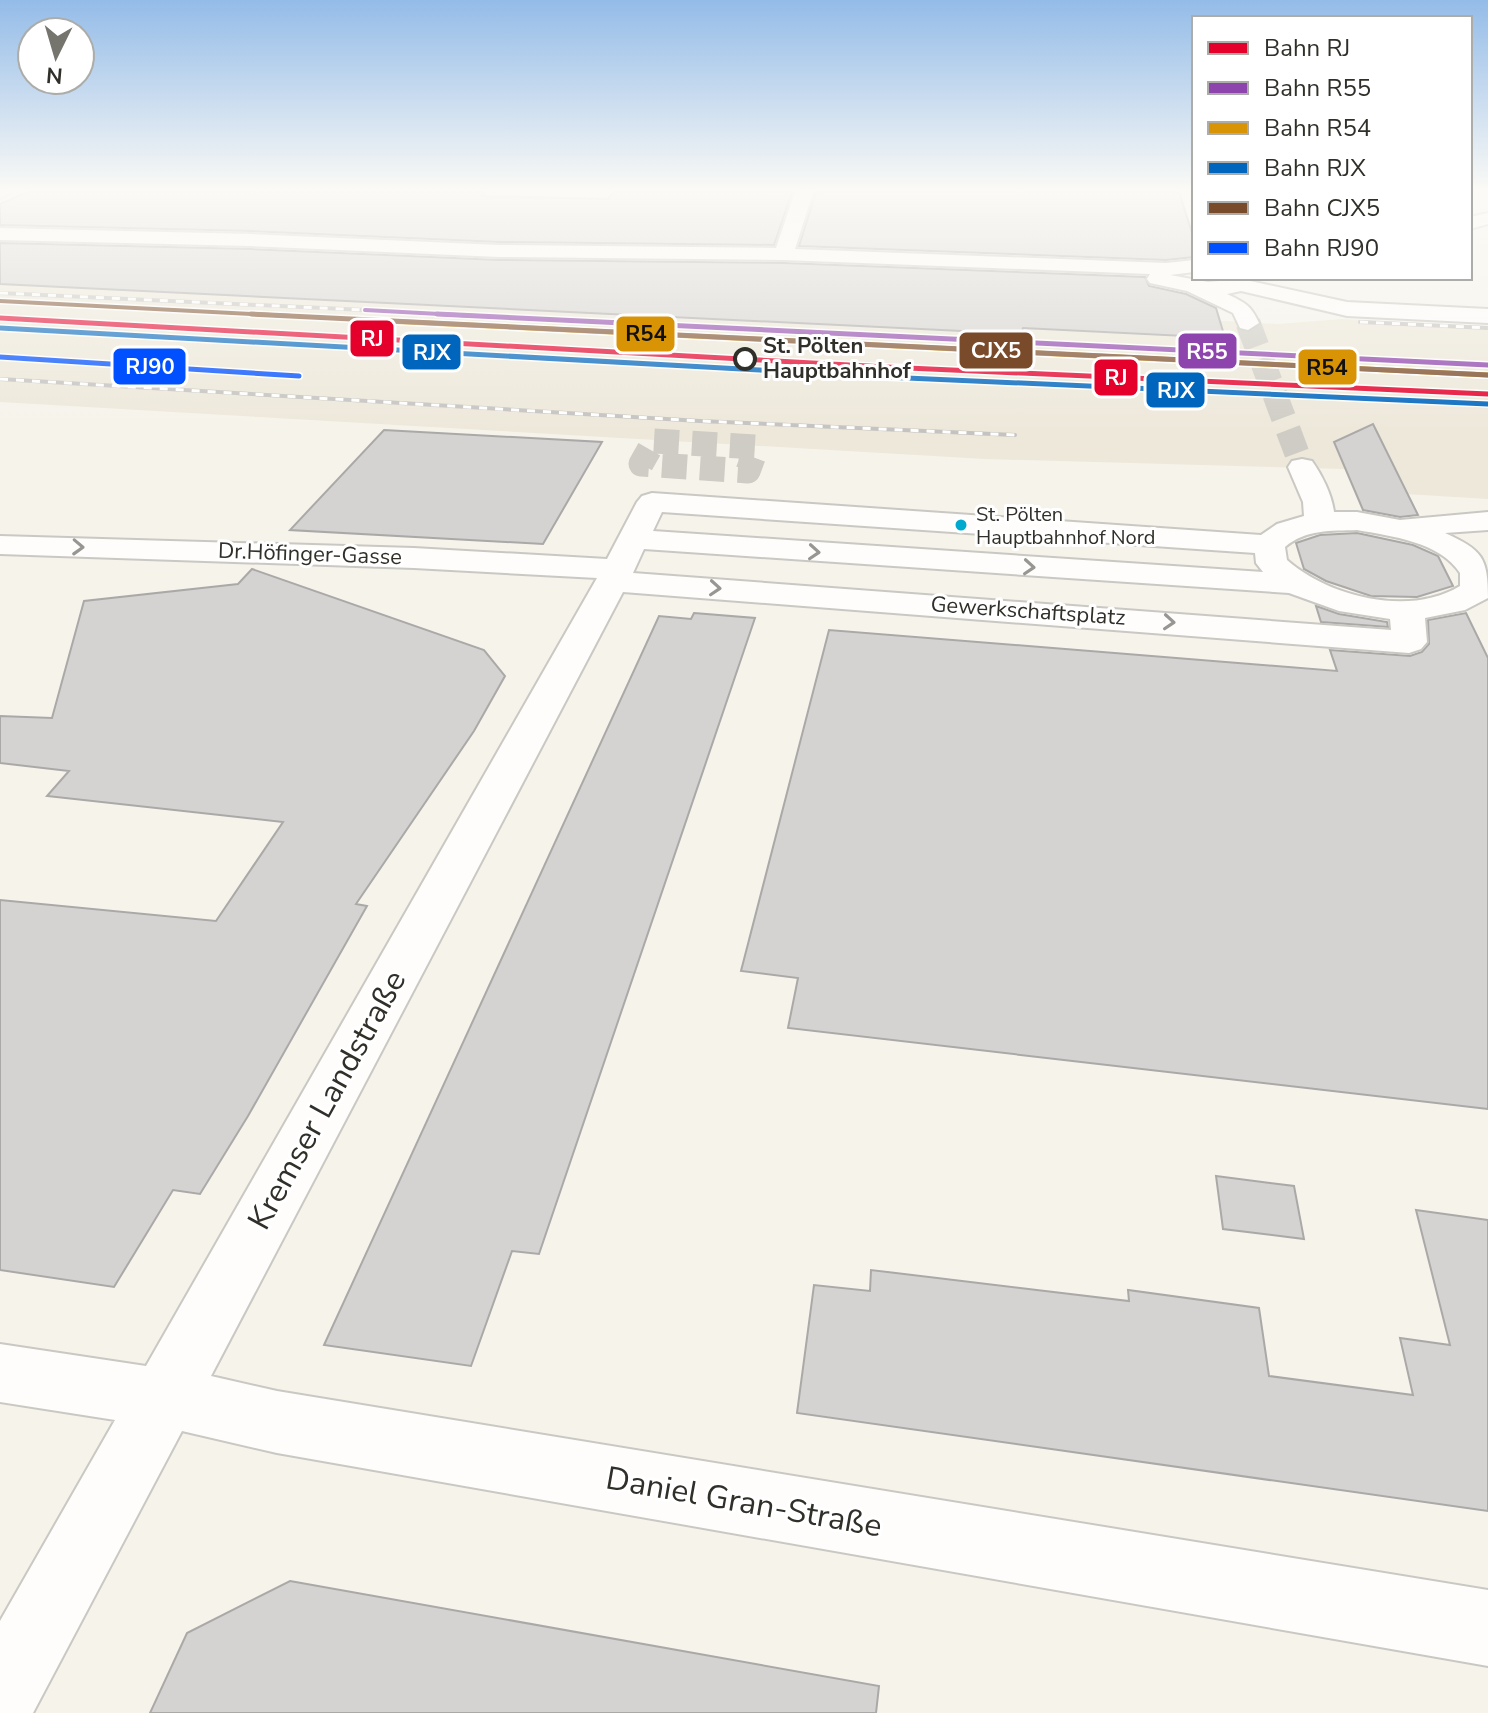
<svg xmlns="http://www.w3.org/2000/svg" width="1488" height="1713" font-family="'Nunito Sans',sans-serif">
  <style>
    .built { fill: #ede8da }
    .building { fill: #d4d3d1; stroke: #aba9a8; stroke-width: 2 }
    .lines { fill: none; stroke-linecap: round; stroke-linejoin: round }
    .minor-tunnel { stroke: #ceccc4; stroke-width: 25; stroke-dasharray: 25 13; stroke-linecap: butt }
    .minor-casing { stroke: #cac8c2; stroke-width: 4 }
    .minor { fill: #fefdfc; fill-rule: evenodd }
    .rail-casing { stroke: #c5c3c1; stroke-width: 4 }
    .rail { stroke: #fff; stroke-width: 3; stroke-dasharray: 8; stroke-linecap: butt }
    .rail-1-casing { stroke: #fff; stroke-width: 8 }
    .rail-2-far1-casing { stroke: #fff; stroke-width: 7 }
    .rail-2-casing { stroke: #fff; stroke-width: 8 }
    .rail-3-casing { stroke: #fff; stroke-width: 8 }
    .rail-4-casing { stroke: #fff; stroke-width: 8 }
    .rail-5-far1-casing { stroke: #fff; stroke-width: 7 }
    .rail-5-casing { stroke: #fff; stroke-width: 8 }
    .rail-6-casing { stroke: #fff; stroke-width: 8 }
    .rail-1 { stroke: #e4002b; stroke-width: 5 }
    .rail-2-far1 { stroke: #8e44ad; stroke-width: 4 }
    .rail-2 { stroke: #8e44ad; stroke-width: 5 }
    .rail-3 { stroke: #d99406; stroke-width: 5 }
    .rail-4 { stroke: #0065bd; stroke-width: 5 }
    .rail-5-far1 { stroke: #7a4b2a; stroke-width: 4 }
    .rail-5 { stroke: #7a4b2a; stroke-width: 5 }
    .rail-6 { stroke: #0050ff; stroke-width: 5 }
    .oneway { stroke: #979692 }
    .stop-dot { fill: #fff; stroke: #302f29; stroke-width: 4 }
    .bus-dot { fill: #00a9ce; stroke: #fff; stroke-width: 3 }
    .labels { text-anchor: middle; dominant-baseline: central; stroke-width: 6; stroke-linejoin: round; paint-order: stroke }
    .far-bus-label { font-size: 20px; fill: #302f29; stroke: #fff; text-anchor: start }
    .far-stop-label { font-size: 22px; font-weight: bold; fill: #302f29; stroke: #fff; text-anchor: start }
    .far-street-label { font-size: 22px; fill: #302f29; stroke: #fff }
    .near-street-label { font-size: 32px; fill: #302f29; stroke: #fff }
    .line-badge { stroke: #fff; stroke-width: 3 }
    .badge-label { font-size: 22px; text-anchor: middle; font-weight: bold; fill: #fff }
    .pale-badge-label { font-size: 22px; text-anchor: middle; font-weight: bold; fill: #111 }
  </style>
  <rect width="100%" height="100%" fill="#f6f3eb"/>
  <path class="built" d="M 0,247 L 1278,324 L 1341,319 L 1488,326 L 1488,499 L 1355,491 L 1345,469 L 985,459 L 0,402 Z"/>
  <path class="building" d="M 27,192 L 486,192 L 482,196 L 608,199 L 613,192 L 792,192 L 774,245 L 499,242 L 251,231 L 0,225 L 0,204 Z
    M 816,192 L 1179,192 L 1194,239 L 1194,257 L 1166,260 L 799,246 Z
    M 0,243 L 251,249 L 499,260 L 784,263 L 1145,277 L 1149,286 L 1186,294 L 1216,308 L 1225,338 L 1023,328 L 1021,334 L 0,284 Z
    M 1373,424 L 1418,515 L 1400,517 L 1363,510 L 1334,442 Z
    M 384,430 L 602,442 L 543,544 L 290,530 Z
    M 1357,533 L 1413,545 L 1438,556 L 1453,586 L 1417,597 L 1371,596 L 1326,581 L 1304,569 L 1296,543 L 1320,535 Z
    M 252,569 L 484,650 L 505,676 L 474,731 L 356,904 L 367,906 L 248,1116 L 200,1194 L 173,1190 L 114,1287 L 0,1270 L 0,900 L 216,921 L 283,822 L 47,796 L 69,771 L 0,763 L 0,716 L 52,718 L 84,601 L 238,584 Z
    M 1316,606 L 1339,614 L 1387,622 L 1388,627 L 1321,622 Z
    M 694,613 L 755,618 L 539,1254 L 512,1251 L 471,1366 L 324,1345 L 659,616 L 691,619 Z
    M 1466,613 L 1488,658 L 1488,1109 L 788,1028 L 798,978 L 741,971 L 829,630 L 1337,671 L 1330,650 L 1410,656 L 1422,652 L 1429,644 L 1428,620 Z
    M 1216,1176 L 1294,1186 L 1304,1239 L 1223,1229 Z
    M 1416,1210 L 1488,1220 L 1488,1511 L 797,1413 L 814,1285 L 870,1291 L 871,1270 L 1129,1301 L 1128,1290 L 1259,1308 L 1269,1376 L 1413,1395 L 1400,1338 L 1450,1345 Z
    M 290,1581 L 879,1686 L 876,1713 L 150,1713 L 187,1633 Z"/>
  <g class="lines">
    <path class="minor-tunnel" d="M 1248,323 L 1302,467
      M 654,441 L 757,447 L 748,471 L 641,464 Z"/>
    <g class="minor-casing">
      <path id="minor" d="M 0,192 L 12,192 L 0,198 Z
        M 795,192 L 813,192 L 795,249 L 1166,263 L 1194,260 L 1194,272 L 1170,275 L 1208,282 L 1241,279 L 1347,302 L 1488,309 L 1488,323 L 1347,316 L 1241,291 L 1227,294 C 1244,302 1251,305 1259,323 L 1248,330 L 1240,328 L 1233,313 L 1187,291 L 1150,283 L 1147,279 L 1150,274 L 784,260 L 499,257 L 251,246 L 0,240 L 0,228 L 251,234 L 499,245 L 776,248 Z
        M 1488,213 L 1488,224 L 1470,229 L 1470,217 Z
        M 1302,459 L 1312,461 C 1322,475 1332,495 1334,512 L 1357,512 L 1400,520 L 1488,512 L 1488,530 L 1445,533 C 1482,550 1488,557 1488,598 L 1465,610 L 1425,618 L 1427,642 L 1421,649 L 1409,653 L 623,592 L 211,1376 L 277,1391 L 1488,1590 L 1488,1666 L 277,1453 L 182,1431 L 33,1713 L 0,1713 L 0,1621 L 115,1420 L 0,1402 L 0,1344 L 146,1366 L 597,578 L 414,568 L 0,554 L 0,536 L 414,548 L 607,559 L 637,502 L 642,496 L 652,493 L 1261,535 L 1277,524 L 1304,516 L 1303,502 L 1288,467 L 1292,461 ZM 662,512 L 1255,553 L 1256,563 L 1263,572 L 653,531 ZM 1357,530 C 1391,536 1440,542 1460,573 L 1460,586 C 1410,617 1329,597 1287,560 L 1285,547 C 1306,529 1331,531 1357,530 ZM 644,549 L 1289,593 L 1339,611 L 1390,619 L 1391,630 L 633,573 Z"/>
    </g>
    <use href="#minor" class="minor"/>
    <g class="rail-casing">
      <path id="rail" d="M 0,293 L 365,310
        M 1360,322 L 1488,328
        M 321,347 L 1488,406
        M 0,379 L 700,421 L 1015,435"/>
    </g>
    <use href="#rail" class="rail"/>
    <g class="rail-1-casing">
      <path id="rail-1" d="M 0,318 L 886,367 L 1488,394"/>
    </g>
    <g class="rail-2-far1-casing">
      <path id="rail-2-far1" d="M 365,310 L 477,316"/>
    </g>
    <g class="rail-2-casing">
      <path id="rail-2" d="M 437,314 L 1488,365"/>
    </g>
    <g class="rail-3-casing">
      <path id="rail-3" d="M 365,320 L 1488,375"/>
    </g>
    <g class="rail-4-casing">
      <path id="rail-4" d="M 0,328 L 885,377 L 1488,404"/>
    </g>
    <g class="rail-5-far1-casing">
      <path id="rail-5-far1" d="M 0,301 L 292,316"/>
    </g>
    <g class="rail-5-casing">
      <path id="rail-5" d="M 251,314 L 1488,375"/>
    </g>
    <g class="rail-6-casing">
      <path id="rail-6" d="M 0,357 L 299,376"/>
    </g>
    <use href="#rail-1" class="rail-1"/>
    <use href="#rail-2-far1" class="rail-2-far1"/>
    <use href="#rail-2" class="rail-2"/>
    <use href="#rail-3" class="rail-3"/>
    <use href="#rail-4" class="rail-4"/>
    <use href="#rail-5-far1" class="rail-5-far1"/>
    <use href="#rail-5" class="rail-5"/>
    <use href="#rail-6" class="rail-6"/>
  </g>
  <defs><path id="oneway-chevron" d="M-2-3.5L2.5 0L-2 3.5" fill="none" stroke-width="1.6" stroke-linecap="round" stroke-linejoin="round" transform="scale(2)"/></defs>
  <g class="oneway">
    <use href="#oneway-chevron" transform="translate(78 547) rotate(2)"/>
    <use href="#oneway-chevron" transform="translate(814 552) rotate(4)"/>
    <use href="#oneway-chevron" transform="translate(1029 567) rotate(4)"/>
    <use href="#oneway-chevron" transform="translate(715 588) rotate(4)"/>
    <use href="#oneway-chevron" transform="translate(1169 622) rotate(4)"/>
  </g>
  <linearGradient id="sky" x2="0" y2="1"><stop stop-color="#94bce8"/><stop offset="0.44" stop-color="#fbfaf6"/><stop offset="1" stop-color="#fbfaf6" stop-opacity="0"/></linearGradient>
  <rect width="1488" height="432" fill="url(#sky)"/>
  <circle class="stop-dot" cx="745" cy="359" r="10"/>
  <circle class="bus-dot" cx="961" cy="525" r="7"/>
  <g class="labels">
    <g class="far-bus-label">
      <text x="976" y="514">St. Pölten<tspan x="976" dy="23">Hauptbahnhof Nord</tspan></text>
    </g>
    <g class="far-stop-label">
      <text x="763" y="346">St. Pölten<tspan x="763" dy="25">Hauptbahnhof</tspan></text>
    </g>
    <g class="far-street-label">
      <text transform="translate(310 554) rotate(2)">Dr.Höfinger-Gasse</text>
      <text transform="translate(1028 611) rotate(4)">Gewerkschaftsplatz</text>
    </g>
    <g class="near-street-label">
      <text transform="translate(327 1100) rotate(-61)">Kremser Landstraße</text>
      <text transform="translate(744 1502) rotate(10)">Daniel Gran-Straße</text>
    </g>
  </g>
  <g class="line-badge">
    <rect x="615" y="315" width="61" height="38" rx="8" fill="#d99406"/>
    <rect x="349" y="319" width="46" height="39" rx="8" fill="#e4002b"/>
    <rect x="958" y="331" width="76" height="39" rx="8" fill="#7a4b2a"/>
    <rect x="1177" y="332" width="61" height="38" rx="8" fill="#8e44ad"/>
    <rect x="401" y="333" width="61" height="38" rx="8" fill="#0065bd"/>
    <rect x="112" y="347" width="75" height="39" rx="8" fill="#0050ff"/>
    <rect x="1297" y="348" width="61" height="38" rx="8" fill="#d99406"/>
    <rect x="1093" y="358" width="46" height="39" rx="8" fill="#e4002b"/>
    <rect x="1145" y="371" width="61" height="38" rx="8" fill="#0065bd"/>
  </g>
  <g class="badge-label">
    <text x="372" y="346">RJ</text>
    <text x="996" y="358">CJX5</text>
    <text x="1207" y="359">R55</text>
    <text x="432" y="360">RJX</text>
    <text x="150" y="374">RJ90</text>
    <text x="1116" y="385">RJ</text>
    <text x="1176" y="398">RJX</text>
  </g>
  <g class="pale-badge-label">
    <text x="646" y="341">R54</text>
    <text x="1327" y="375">R54</text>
  </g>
  <rect x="1192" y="16" width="280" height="264" fill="#ffffff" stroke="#acaca9" stroke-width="2"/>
  <rect x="1208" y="42" width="40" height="12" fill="#e4002b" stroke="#acaca9" stroke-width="2"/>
  <text x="1264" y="56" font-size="24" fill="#302f29">Bahn RJ</text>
  <rect x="1208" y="82" width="40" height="12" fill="#8e44ad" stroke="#acaca9" stroke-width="2"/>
  <text x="1264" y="96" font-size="24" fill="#302f29">Bahn R55</text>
  <rect x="1208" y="122" width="40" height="12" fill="#d99406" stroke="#acaca9" stroke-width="2"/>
  <text x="1264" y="136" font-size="24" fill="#302f29">Bahn R54</text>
  <rect x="1208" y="162" width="40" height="12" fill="#0065bd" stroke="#acaca9" stroke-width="2"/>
  <text x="1264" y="176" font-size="24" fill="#302f29">Bahn RJX</text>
  <rect x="1208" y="202" width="40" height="12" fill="#7a4b2a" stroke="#acaca9" stroke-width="2"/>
  <text x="1264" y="216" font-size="24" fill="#302f29">Bahn CJX5</text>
  <rect x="1208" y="242" width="40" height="12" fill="#0050ff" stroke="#acaca9" stroke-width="2"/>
  <text x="1264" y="256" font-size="24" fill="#302f29">Bahn RJ90</text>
  <g transform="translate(56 56) rotate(185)"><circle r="38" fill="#ffffff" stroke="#acaca9" stroke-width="2"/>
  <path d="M0-6L14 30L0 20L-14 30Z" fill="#75746d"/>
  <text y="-12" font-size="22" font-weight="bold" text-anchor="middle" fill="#302f29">N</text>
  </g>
</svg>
